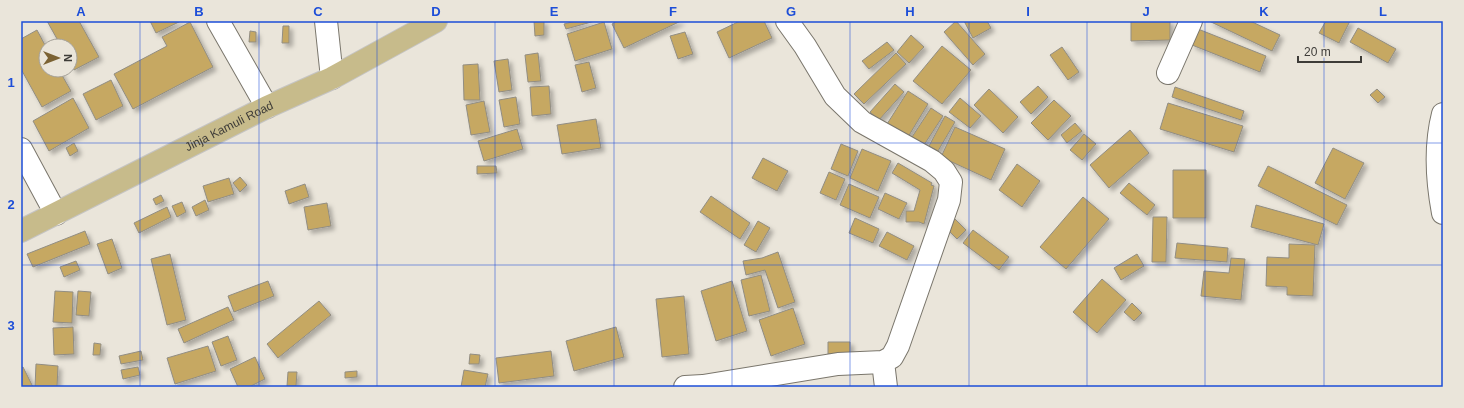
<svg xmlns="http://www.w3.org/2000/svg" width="1464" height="408" font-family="Helvetica,sans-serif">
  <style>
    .building { fill: #c6a862; stroke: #918d83; filter: url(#shadow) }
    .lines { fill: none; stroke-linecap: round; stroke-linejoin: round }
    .minor-casing { stroke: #7a766c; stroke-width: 24 }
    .major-casing { stroke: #c5c4c3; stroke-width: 24 }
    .minor { stroke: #fff; stroke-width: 22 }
    .major { stroke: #c7bb8b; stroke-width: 22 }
    .grid { fill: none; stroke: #1d4ed8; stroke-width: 1; stroke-opacity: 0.55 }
    .labels { text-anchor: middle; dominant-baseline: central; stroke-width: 3.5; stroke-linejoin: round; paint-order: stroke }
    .street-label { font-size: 12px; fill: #3e3c38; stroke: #eae5da }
    .neatline { fill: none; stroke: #1d4ed8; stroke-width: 1.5 }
    .grid-label { font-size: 13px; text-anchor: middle; font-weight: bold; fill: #1d4ed8 }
  </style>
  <defs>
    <filter id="shadow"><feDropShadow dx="3.5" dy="3.5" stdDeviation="2" flood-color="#0004"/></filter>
  </defs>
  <rect width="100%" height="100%" fill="#eae5da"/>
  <path class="building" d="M 47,21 L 79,21 L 99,57 L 74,70 L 70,63 L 70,46 L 61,46 Z
    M 150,21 L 181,21 L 156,33 Z
    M 534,21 L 544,21 L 544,35 L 535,36 Z
    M 576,21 L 595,21 L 566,29 L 564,24 Z
    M 617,21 L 681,21 L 624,48 L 612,24 Z
    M 740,21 L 764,21 L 772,38 L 729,58 L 717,32 Z
    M 956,21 L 985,54 L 973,65 L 944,32 Z
    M 964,21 L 987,21 L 991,28 L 973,38 Z
    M 1131,21 L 1170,21 L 1170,40 L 1131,41 Z
    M 1209,21 L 1250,21 L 1280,35 L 1272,51 Z
    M 1326,21 L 1350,21 L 1339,43 L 1319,33 Z
    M 190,22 L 213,67 L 133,109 L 114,74 L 167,46 L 162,37 Z
    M 604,22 L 612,49 L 575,61 L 567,34 Z
    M 283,26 L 289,26 L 289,43 L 282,43 Z
    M 1358,28 L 1396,49 L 1388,63 L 1350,42 Z
    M 1198,29 L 1266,56 L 1260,72 L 1192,45 Z
    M 37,30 L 46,47 L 46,70 L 59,70 L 71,91 L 42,107 L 21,69 L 21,39 Z
    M 250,31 L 256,32 L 256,42 L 249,42 Z
    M 685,32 L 693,54 L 678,59 L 670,36 Z
    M 911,35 L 924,47 L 909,63 L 897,52 Z
    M 887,42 L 894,50 L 869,69 L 862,61 Z
    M 942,46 L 971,70 L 942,104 L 913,81 Z
    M 1062,47 L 1079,72 L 1068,80 L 1050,55 Z
    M 538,53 L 541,81 L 528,82 L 525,55 Z
    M 896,53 L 906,64 L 864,104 L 854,94 Z
    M 508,59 L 512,90 L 499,92 L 494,61 Z
    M 589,62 L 596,88 L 582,92 L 575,65 Z
    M 478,64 L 480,100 L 464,100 L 463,65 Z
    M 111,80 L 123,106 L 96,120 L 83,94 Z
    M 895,84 L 904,92 L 879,120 L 870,112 Z
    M 549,86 L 551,114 L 532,116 L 530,87 Z
    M 1038,86 L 1048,97 L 1031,114 L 1020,102 Z
    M 1175,87 L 1244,111 L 1241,120 L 1172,97 Z
    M 989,89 L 1018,117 L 1003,133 L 974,105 Z
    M 1377,89 L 1385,97 L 1378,103 L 1370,95 Z
    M 908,91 L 928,104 L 908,137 L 887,124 Z
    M 516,97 L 520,124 L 504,127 L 499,100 Z
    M 73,98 L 89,128 L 49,151 L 33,121 Z
    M 960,98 L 981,116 L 970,128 L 949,112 Z
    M 1054,100 L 1071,116 L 1048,140 L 1031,123 Z
    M 484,101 L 490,132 L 471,135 L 466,105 Z
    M 1168,103 L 1243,126 L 1234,152 L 1160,129 Z
    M 931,108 L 943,116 L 924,145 L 912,137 Z
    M 945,116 L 955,122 L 938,151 L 929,146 Z
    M 596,119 L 601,148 L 562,154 L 557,125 Z
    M 1075,123 L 1082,131 L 1067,143 L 1061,135 Z
    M 955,127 L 1005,149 L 991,180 L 941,157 Z
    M 517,129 L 523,149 L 484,161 L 478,141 Z
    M 1130,130 L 1149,153 L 1109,188 L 1090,165 Z
    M 1084,134 L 1096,144 L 1082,160 L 1070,150 Z
    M 74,143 L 78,151 L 70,156 L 66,148 Z
    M 841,144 L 858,151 L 848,176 L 831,169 Z
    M 1333,148 L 1364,163 L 1345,199 L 1315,183 Z
    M 862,149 L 891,161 L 878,191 L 850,178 Z
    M 763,158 L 788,171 L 777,191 L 752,178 Z
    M 898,163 L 932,183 L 931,185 L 934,186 L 924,224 L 919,222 L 906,222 L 906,211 L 914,211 L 920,190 L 892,173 Z
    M 1017,164 L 1040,181 L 1022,207 L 999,190 Z
    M 477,166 L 496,166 L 497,173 L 477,174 Z
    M 1268,166 L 1347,205 L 1337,225 L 1258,186 Z
    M 1173,170 L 1206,170 L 1206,218 L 1173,218 Z
    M 829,172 L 845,179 L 836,200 L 820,193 Z
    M 240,177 L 247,185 L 240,192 L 233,183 Z
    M 229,178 L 234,194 L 208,202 L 203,186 Z
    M 1129,183 L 1155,205 L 1147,215 L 1120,193 Z
    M 305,184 L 309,197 L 289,204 L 285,191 Z
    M 849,184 L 879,197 L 870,218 L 840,205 Z
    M 885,193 L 907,203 L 899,219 L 878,209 Z
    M 161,195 L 164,201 L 156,205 L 153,199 Z
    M 711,196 L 750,223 L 740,239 L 700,212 Z
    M 1083,197 L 1109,219 L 1066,269 L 1040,247 Z
    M 205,200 L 209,210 L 196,216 L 192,207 Z
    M 182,202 L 186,212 L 177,217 L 172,206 Z
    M 327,203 L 331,226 L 308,230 L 304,207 Z
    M 1256,205 L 1324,224 L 1318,245 L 1251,227 Z
    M 167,207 L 171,217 L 139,233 L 134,223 Z
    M 953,217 L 966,230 L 957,239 L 944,226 Z
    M 1153,217 L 1167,217 L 1166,262 L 1152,262 Z
    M 855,218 L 879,229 L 873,243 L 849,233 Z
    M 758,221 L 770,228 L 756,252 L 744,245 Z
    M 973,230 L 1009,257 L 999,270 L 963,243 Z
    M 85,231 L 90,244 L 33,267 L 27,254 Z
    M 887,232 L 914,246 L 907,260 L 879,246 Z
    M 112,239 L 122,268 L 108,274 L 97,244 Z
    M 1177,243 L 1228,248 L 1227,262 L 1175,258 Z
    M 1289,244 L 1315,245 L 1313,296 L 1287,295 L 1287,287 L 1266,286 L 1267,257 L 1289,258 Z
    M 778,252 L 795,302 L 778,308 L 765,270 L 746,275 L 743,261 L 762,258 Z
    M 170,254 L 186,320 L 167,325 L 151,259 Z
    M 1137,254 L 1144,266 L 1121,280 L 1114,268 Z
    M 1231,258 L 1245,259 L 1241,300 L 1201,296 L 1204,271 L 1229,273 Z
    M 76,261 L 80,270 L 64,277 L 60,267 Z
    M 761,275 L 770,311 L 749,316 L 741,280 Z
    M 1102,279 L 1126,300 L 1097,333 L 1073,312 Z
    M 268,281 L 274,296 L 234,312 L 228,296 Z
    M 732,281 L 747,331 L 716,341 L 701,291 Z
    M 55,291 L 73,292 L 72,323 L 53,322 Z
    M 78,291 L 91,292 L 89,316 L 76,315 Z
    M 684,296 L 689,354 L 662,357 L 656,299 Z
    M 319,301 L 331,315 L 278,358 L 267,344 Z
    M 1132,303 L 1142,313 L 1134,321 L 1124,312 Z
    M 228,307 L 234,320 L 184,343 L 178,329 Z
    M 793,308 L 805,344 L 771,356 L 759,320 Z
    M 73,327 L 74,354 L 54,355 L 53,328 Z
    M 616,327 L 624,357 L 574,371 L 566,341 Z
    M 228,336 L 237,360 L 221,366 L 212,342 Z
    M 828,342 L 850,342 L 850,354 L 828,354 Z
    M 94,343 L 101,344 L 100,355 L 93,355 Z
    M 208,346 L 216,371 L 175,384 L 167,358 Z
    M 141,351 L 143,360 L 121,364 L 119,356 Z
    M 551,351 L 554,376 L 499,383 L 496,358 Z
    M 470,354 L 480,355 L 479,364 L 469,364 Z
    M 255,357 L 265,379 L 249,387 L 238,387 L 230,369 Z
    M 36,364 L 58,366 L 57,387 L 35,387 Z
    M 23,367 L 33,387 L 21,387 L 21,368 Z
    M 138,367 L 140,375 L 123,379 L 121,370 Z
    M 464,370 L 488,374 L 485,387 L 461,387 Z
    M 357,371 L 357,377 L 345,378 L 345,372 Z
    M 288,372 L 297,372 L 296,386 L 287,386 Z"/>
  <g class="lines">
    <g class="minor-casing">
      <path id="minor" d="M 218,21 L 267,107
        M 326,21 L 332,78
        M 1168,73 L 1191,21
        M 1443,114 C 1435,145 1437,181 1443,213
        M 21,149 L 56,214
        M 883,362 L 886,387
        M 685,387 L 703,386 L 838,364 L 883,362 L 892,357 L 898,346 L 949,200 L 951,182 L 944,171 L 932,161 L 862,122 L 835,96 L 805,46 L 787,21"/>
    </g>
    <g class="major-casing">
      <g id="major">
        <path id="s1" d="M 21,231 L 267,107 L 332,78 L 436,21"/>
      </g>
    </g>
    <use href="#minor" class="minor"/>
    <use href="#major" class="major"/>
  </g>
  <path class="grid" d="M 140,21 L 140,387M 259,21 L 259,387M 377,21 L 377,387M 495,21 L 495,387M 614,21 L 614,387M 732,21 L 732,387M 850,21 L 850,387M 969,21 L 969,387M 1087,21 L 1087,387M 1205,21 L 1205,387M 1324,21 L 1324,387M 21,143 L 1443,143M 21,265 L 1443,265"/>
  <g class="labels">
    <g class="street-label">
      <text stroke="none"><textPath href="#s1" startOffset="233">Jinja Kamuli Road</textPath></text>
    </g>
  </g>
  <rect width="1464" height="408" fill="none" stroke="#eae5da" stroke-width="44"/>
  <g transform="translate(58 58) rotate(90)"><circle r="19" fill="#eae5da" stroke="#a5a199"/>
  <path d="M0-3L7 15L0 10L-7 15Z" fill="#7b6233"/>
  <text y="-6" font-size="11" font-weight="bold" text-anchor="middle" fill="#3e3c38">N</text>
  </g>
  <path d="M1298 56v6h63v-6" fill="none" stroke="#3e3c38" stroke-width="2"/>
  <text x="1304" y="56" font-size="12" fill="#3e3c38" stroke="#eae5da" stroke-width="3" paint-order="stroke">20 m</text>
  <rect x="22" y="22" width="1420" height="364" class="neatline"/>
  <g class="grid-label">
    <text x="81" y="16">A</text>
    <text x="199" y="16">B</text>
    <text x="318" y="16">C</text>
    <text x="436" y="16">D</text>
    <text x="554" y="16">E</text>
    <text x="673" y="16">F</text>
    <text x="791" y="16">G</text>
    <text x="910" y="16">H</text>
    <text x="1028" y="16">I</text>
    <text x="1146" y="16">J</text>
    <text x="1264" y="16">K</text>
    <text x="1383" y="16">L</text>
    <text x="11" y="87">1</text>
    <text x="11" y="209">2</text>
    <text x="11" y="330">3</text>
  </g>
</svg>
